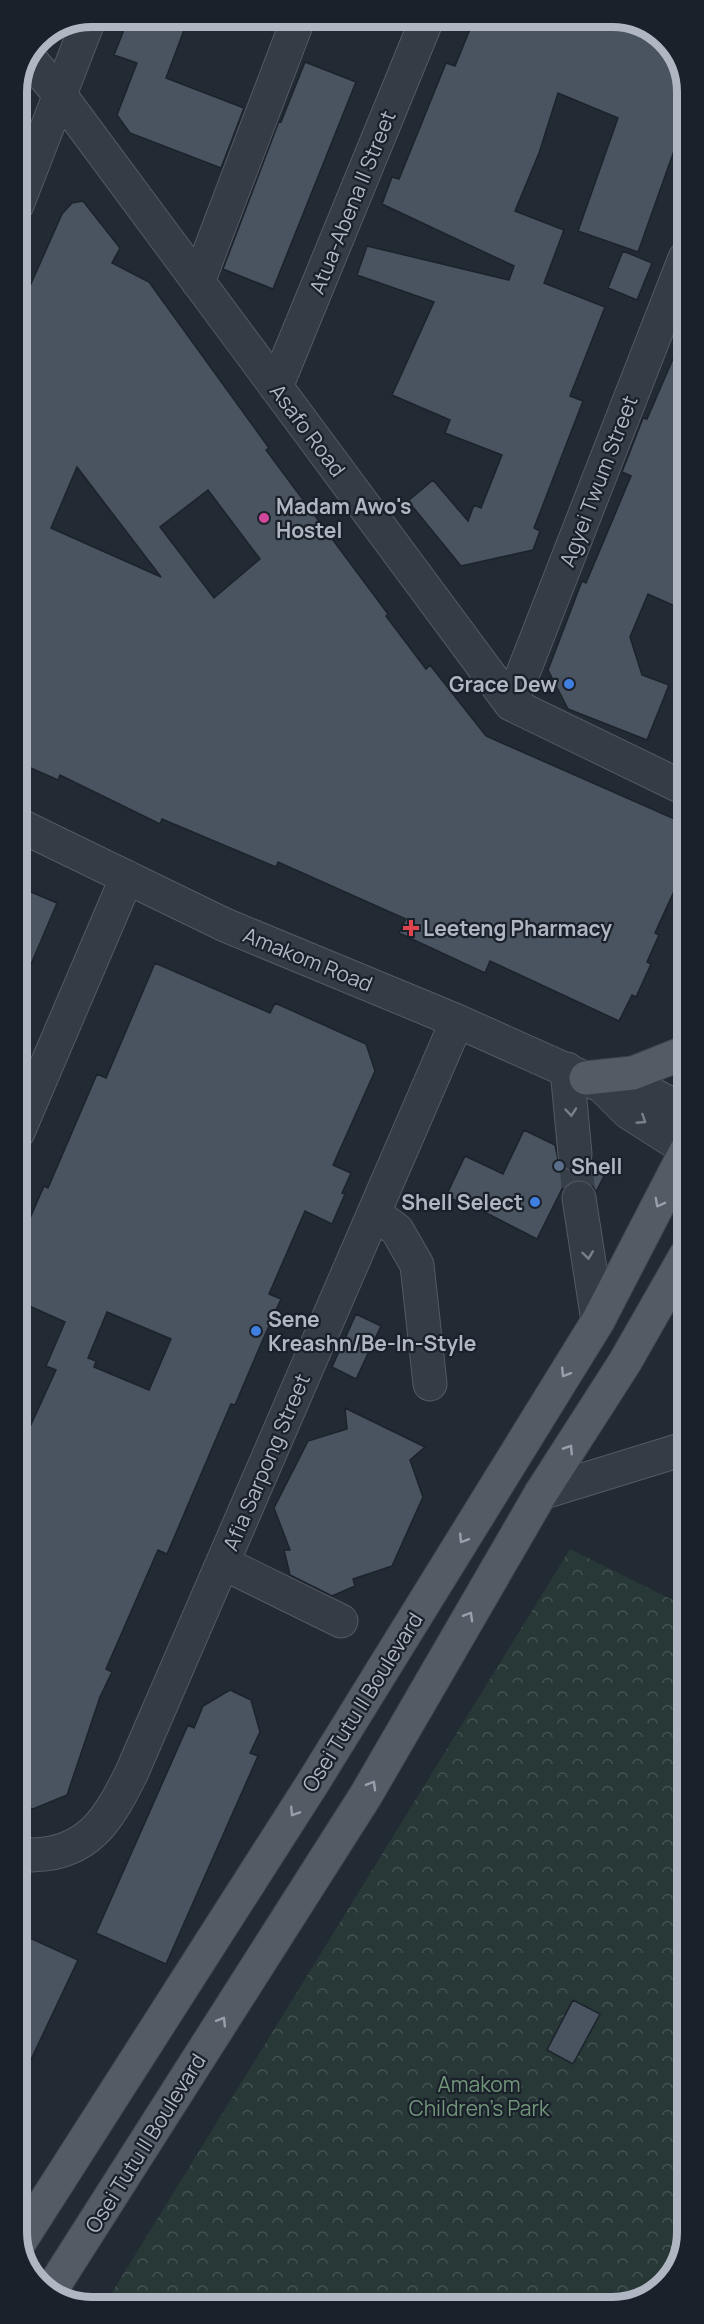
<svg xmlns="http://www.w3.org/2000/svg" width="704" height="2324" font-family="Manrope,sans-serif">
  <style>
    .park { fill: url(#park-crowns) }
    .building { fill: #4a5460; stroke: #1d232c; stroke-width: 1.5; fill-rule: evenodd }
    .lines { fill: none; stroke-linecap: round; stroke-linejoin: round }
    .minor-tunnel { stroke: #373f49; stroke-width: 33; stroke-dasharray: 33 16; stroke-linecap: butt }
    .minor-casing { stroke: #535a63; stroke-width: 35 }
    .major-casing { stroke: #3f454f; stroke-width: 35 }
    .minor { stroke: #353c45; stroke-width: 33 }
    .major { stroke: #535b65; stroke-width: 33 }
    .oneway { stroke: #79808a }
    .oneway2 { stroke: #99a0ab }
    .hotel-dot { fill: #d1479c; stroke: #1b212a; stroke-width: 2 }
    .shop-dot { fill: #3f7fe0; stroke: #1b212a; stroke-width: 2 }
    .health-dot { fill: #e0444e; stroke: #1b212a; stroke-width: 2 }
    .service-dot { fill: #5c6f8a; stroke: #1b212a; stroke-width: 2 }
    .labels { text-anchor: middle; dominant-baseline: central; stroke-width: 4.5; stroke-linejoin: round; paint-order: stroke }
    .street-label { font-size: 21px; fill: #b0b7c2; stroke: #1b212a }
    .poi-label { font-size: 21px; font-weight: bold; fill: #b0b7c2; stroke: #1b212a; text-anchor: start }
    .park-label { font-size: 21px; fill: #719579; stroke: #1b212a }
    .rim { fill: none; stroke: #b0b7c2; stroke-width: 8 }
  </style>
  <defs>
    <pattern id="park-crowns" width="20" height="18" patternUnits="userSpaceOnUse" patternTransform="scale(1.5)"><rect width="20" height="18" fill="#273837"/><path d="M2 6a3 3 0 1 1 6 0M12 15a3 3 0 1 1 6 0" fill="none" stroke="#445352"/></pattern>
  </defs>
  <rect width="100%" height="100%" fill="#222a34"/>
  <path class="park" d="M 570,1549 L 687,1607 L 687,2232 L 672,2278 L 631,2305 L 103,2307 Z"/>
  <path class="building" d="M 129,17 L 189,17 L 166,78 L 244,108 L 221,168 L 130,133 L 117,115 L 137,63 L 114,55 Z
    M 475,17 L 617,17 L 662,35 L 685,73 L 685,120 L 638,252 L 578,231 L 618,118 L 558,93 L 539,153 L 515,211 L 564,230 L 544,283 L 605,307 L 570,396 L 583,401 L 534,528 L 540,531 L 533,550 L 461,566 L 408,501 L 433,480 L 468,521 L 474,505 L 481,508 L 502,455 L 445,433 L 450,420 L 392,395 L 434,302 L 357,275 L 367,246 L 509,280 L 514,266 L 382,204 L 392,177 L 399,179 L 446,63 L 455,66 Z
    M 305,62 L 356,82 L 273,289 L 223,269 L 279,121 L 281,122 Z
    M 83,201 L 120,248 L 112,263 L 149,282 L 269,448 L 266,450 L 388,614 L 386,616 L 426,669 L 430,665 L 486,736 L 686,824 L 686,865 L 655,933 L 659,935 L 647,962 L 651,964 L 636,997 L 632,995 L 619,1021 L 490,961 L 485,973 L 399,933 L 406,919 L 278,862 L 276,867 L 162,819 L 160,824 L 60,775 L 58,780 L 17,762 L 17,438 L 26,415 L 17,412 L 17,322 L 26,295 L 62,214 L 72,203 ZM 77,467 L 161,577 L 51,528 ZM 208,490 L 260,559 L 214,598 L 160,527 Z
    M 623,251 L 652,263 L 637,300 L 608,288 Z
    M 685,331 L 686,611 L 648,594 L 630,637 L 642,675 L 669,685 L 647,740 L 568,709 L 548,670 L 582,581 L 586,583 L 631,476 L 622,472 L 643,418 L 647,419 Z
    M 17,886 L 57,903 L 18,995 Z
    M 155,963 L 270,1013 L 275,1003 L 366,1044 L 375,1071 L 333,1165 L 351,1173 L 342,1193 L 345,1194 L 332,1224 L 305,1211 L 269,1294 L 281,1299 L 261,1344 L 235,1405 L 231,1404 L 167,1554 L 158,1550 L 106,1669 L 112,1672 L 100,1697 L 67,1795 L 33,1809 L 18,1804 L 18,1424 L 29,1429 L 56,1370 L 46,1366 L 65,1322 L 18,1301 L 18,1246 L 44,1186 L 48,1188 L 97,1074 L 106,1078 ZM 107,1312 L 171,1339 L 149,1390 L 94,1367 L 96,1361 L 88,1358 Z
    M 524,1130 L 555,1145 L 559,1164 L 567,1171 L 577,1173 L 586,1169 L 592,1163 L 607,1170 L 596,1192 L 593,1186 L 585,1180 L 576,1180 L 567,1184 L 562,1189 L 537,1239 L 471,1205 L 470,1207 L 446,1196 L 465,1156 L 503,1174 Z
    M 356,1314 L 381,1326 L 356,1379 L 332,1367 Z
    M 345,1408 L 425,1447 L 410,1460 L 423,1497 L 392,1566 L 353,1579 L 355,1586 L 332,1596 L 290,1575 L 284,1550 L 290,1550 L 274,1508 L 308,1441 L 347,1429 Z
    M 230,1690 L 251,1700 L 260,1732 L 250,1753 L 258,1756 L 166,1964 L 96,1933 L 188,1725 L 194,1728 L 203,1706 Z
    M 19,1933 L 78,1960 L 19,2085 Z
    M 573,2000 L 600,2014 L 573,2064 L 547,2050 Z"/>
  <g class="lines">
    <path class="minor-tunnel" d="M 575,1154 L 579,1198"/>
    <g class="minor-casing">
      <path id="minor" d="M 30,59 L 60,95 L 511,704 L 686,789
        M 17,205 L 90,17
        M 198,282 L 299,17
        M 276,387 L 428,17
        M 511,704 L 685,258
        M 17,824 L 225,925 L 457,1021 L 602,1086 L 642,1089 L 686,1112
        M 567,1069 L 575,1154
        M 602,1086 L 628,1112 L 686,1149
        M 18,1132 L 127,877
        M 579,1198 L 598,1321
        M 374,1213 L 397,1230 L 417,1265 L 430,1384
        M 541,1493 L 687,1448
        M 223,1563 L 341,1621
        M 19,1852 C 28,1856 35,1855 45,1854 C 94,1848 112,1812 132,1772 L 457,1021"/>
    </g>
    <g class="major-casing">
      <path id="major" d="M 586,1078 L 633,1073 L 686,1052
        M 19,2243 L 314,1781 L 598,1321 L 686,1151
        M 50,2292 L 366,1795 L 541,1493 L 625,1362 L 686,1255"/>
    </g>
    <use href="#minor" class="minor"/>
    <use href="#major" class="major"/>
  </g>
  <defs><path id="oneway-chevron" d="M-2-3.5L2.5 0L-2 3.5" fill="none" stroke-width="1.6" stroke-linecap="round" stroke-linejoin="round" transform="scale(1.5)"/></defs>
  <g class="oneway">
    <use href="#oneway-chevron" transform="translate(571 1112) rotate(85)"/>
    <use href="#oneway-chevron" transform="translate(642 1120) rotate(33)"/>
    <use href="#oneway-chevron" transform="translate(588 1255) rotate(82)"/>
  </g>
  <g class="oneway2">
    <use href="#oneway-chevron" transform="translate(659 1203) rotate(118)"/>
    <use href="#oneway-chevron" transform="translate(565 1373) rotate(122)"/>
    <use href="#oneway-chevron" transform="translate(569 1449) rotate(-57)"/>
    <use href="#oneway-chevron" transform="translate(463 1539) rotate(122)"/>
    <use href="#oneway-chevron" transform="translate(469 1616) rotate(-60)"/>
    <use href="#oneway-chevron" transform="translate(372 1785) rotate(-60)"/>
    <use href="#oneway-chevron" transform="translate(294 1812) rotate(123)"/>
    <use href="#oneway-chevron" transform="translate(222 2021) rotate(-58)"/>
  </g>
  <circle class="hotel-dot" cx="264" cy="518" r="6"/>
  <g class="shop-dot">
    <circle cx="569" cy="684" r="6"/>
    <circle cx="535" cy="1202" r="6"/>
    <circle cx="256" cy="1331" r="6"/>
  </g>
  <path class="health-dot" d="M408 919h6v6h6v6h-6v6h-6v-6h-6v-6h6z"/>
  <circle class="service-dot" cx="559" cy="1166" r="6"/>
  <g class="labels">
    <g class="street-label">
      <text transform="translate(352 202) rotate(-68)">Atua-Abena II Street</text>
      <text transform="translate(308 430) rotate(53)">Asafo Road</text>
      <text transform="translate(598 481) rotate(-69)">Agyei Twum Street</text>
      <text transform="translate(308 959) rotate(22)">Amakom Road</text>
      <text transform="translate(266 1462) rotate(-67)">Afia Sarpong Street</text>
      <text transform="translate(362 1702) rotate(-58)">Osei Tutu II Boulevard</text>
      <text transform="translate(145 2143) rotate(-58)">Osei Tutu II Boulevard</text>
    </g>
    <g class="poi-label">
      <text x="276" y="506">Madam Awo's<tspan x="276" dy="24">Hostel</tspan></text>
      <text x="557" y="684" text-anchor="end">Grace Dew</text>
      <text x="423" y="928">Leeteng Pharmacy</text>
      <text x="571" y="1166">Shell</text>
      <text x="523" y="1202" text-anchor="end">Shell Select</text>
      <text x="268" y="1319">Sene<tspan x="268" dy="24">Kreashn/Be-In-Style</tspan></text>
    </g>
    <g class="park-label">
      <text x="479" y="2084">Amakom<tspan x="479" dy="24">Children's Park</tspan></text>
    </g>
  </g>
  <path d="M0 0H704V2324H0ZM92 27H612A65 65 0 0 1 677 92V2232A65 65 0 0 1 612 2297H92A65 65 0 0 1 27 2232V92A65 65 0 0 1 92 27Z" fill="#1b212a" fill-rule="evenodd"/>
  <path class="rim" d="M92 27H612A65 65 0 0 1 677 92V2232A65 65 0 0 1 612 2297H92A65 65 0 0 1 27 2232V92A65 65 0 0 1 92 27Z"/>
</svg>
